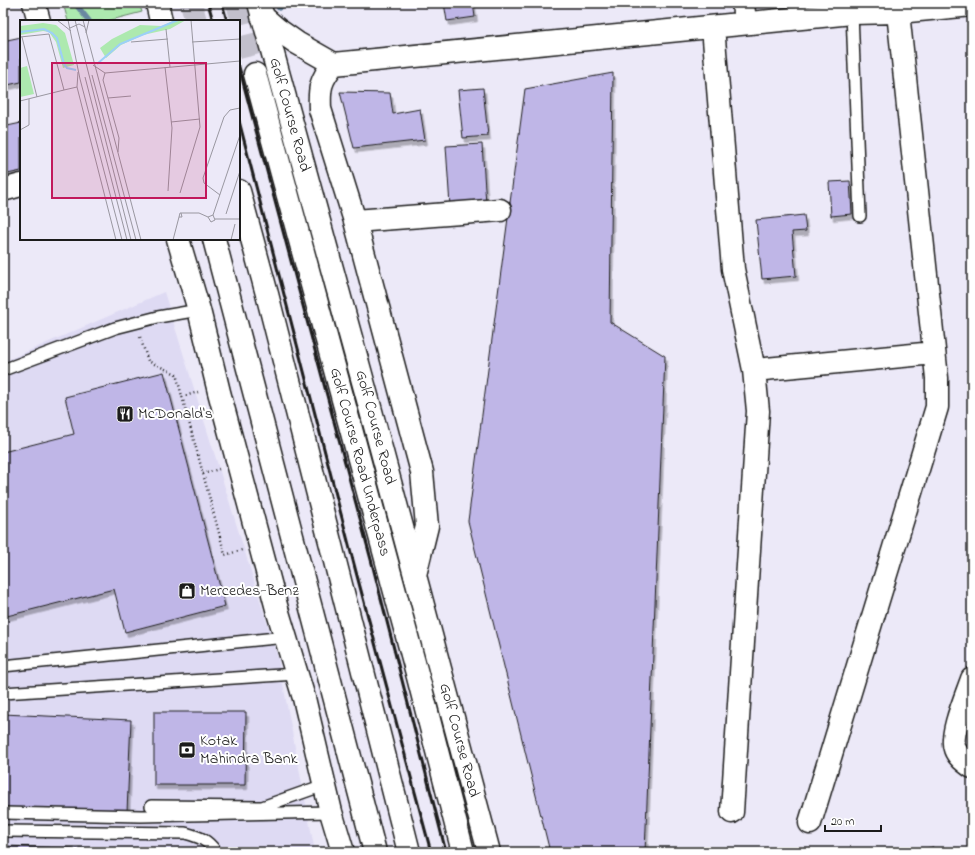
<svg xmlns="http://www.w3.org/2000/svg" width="975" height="855" font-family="'Indie Flower',sans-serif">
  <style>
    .built { fill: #dedaf3 }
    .green { fill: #ade9af; stroke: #648266 }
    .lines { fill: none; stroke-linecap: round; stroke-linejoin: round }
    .stream { stroke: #6987a1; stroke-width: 5.5 }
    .building { fill: #bfb6e7; stroke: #1c1c1c; filter: url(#shadow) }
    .secondary-tunnel { stroke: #c2c0cc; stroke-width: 22; stroke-dasharray: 22 11; stroke-linecap: butt }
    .service-casing { stroke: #1c1c1c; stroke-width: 14 }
    .minor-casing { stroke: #1c1c1c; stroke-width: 25 }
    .tertiary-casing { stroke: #1c1c1c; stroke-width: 25 }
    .secondary-casing { stroke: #1c1c1c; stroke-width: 25 }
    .path { stroke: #1c1c1c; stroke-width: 2.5; stroke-dasharray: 1 3; stroke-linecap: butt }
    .service { stroke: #fff; stroke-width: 11 }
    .minor { stroke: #fff; stroke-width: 22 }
    .tertiary { stroke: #fff; stroke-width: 22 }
    .secondary { stroke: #fff; stroke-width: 22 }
    .rail { stroke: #1c1c1c; stroke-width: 3 }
    .labels { text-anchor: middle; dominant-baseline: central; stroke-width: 4; stroke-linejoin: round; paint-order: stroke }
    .street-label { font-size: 16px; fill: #1c1c1c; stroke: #fff }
    .poi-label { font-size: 16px; fill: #1c1c1c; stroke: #fff; text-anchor: start }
    .inset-river { fill: none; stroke: #9ccff9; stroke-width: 2 }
    .inset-road { fill: none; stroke: #9997a0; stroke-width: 1 }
    .view { fill: #c2185b; fill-opacity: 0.15; stroke: #c2185b; stroke-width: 2 }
    .inset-edge { fill: none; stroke: #1c1c1c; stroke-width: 2 }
  </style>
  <defs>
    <filter id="shadow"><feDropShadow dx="2.5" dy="4.5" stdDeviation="0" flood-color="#0004"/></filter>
  </defs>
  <rect width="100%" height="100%" fill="#ece9f8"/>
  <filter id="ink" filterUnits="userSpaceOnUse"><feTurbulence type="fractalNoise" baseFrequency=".025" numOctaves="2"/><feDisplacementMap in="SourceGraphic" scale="8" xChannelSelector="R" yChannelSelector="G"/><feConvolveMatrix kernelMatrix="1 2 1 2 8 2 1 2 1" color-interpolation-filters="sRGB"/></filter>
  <g filter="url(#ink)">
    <path class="built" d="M 164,292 L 278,658 L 315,852 L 3,852 L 3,362 Z"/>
    <path class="green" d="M 63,3 L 139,3 L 142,12 L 107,21 L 68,21 Z"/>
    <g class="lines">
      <path class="stream" d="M 75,3 L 89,21
        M 279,8 L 285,3"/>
    </g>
    <path class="building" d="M 444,3 L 473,3 L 475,17 L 447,21 Z
      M 21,37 L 21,82 L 3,86 L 3,41 Z
      M 613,73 L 610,322 L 665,356 L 645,852 L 550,852 L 468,521 L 525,89 Z
      M 483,88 L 488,136 L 463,138 L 458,90 Z
      M 340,92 L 390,93 L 393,114 L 420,109 L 425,140 L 354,148 Z
      M 21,123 L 21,171 L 3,175 L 3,127 Z
      M 482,144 L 486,204 L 450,206 L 446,146 Z
      M 850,181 L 852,214 L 831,216 L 829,182 Z
      M 804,215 L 806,231 L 792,232 L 796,276 L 762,279 L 756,220 Z
      M 164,372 L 225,606 L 125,632 L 114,589 L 3,617 L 3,452 L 74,434 L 65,397 Z
      M 154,712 L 246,712 L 245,785 L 154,785 Z
      M 3,714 L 131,720 L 127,812 L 3,807 Z
      M 3,846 L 133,850 L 133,852 L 3,852 Z
      M 933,847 L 933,852 L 912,852 Z"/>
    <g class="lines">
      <path class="secondary-tunnel" d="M 191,3 L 196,21
        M 237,3 L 255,74"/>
      <g class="service-casing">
        <path id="service" d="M 852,13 L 860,216
          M 3,370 L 115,328 L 158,317 L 199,310
          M 3,666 L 286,637
          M 3,693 L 297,674
          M 151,806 L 262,807 L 324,785
          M 3,813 L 141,816 L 331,812
          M 3,831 L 185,833 C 199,837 207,839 216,852"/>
      </g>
      <g class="minor-casing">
        <path id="minor" d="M 34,3 L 39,21
          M 743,3 L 745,23
          M 262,16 L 277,29 L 297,43 L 334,64 L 852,13 L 898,12 L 972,5
          M 713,27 L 733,269 L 754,370 L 758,411 L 732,812
          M 334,64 C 320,80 319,89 320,109 L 355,221 L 422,472 L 427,526 L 415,575
          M 3,190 L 21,185
          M 355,221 L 500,210
          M 178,239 L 199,310 L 219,392 L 277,609 L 304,698 L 331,812 L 343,852
          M 754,370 L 934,353
          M 972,679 C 967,694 949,735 955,749 C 958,757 965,762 972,767
          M 810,823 L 937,407 L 937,378 L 897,3"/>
      </g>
      <g class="tertiary-casing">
        <g id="tertiary">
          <path d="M 157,3 L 161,21"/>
          <path id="s1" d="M 259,3 L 367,396 L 489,852"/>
          <path d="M 214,239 L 375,852"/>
        </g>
      </g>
      <g class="secondary-casing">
        <g id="secondary">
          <path id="s2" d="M 255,74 L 418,677 L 463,852"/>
          <path d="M 239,191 L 267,294 L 409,852"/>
        </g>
      </g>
      <path class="path" d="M 140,337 L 148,361 L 176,374 L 225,555 L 242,550
        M 182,397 L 198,392
        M 203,474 L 219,469"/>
      <use href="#service" class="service"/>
      <use href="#minor" class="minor"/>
      <use href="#tertiary" class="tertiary"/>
      <use href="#secondary" class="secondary"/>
      <path class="rail" d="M 208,3 L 213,21
        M 222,3 L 227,21
        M 239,67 L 373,567 L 446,852
        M 239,121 L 356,572 L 431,852"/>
    </g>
  </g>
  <defs>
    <g id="restaurant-square" transform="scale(0.9)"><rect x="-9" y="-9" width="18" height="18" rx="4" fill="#1c1c1c" stroke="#fff"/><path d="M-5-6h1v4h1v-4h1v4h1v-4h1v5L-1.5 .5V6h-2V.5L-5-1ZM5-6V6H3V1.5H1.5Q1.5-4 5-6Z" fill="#fff"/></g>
    <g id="shop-square" transform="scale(0.9)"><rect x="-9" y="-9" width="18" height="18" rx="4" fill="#1c1c1c" stroke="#fff"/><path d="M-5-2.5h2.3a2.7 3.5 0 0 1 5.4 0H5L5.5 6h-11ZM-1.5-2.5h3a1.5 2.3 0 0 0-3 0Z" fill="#fff"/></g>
    <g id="bank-square" transform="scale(0.9)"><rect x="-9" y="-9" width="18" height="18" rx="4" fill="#1c1c1c" stroke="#fff"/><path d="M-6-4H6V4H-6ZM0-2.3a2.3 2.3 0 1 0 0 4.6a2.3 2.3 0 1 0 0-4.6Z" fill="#fff"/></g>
  </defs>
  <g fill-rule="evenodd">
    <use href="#restaurant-square" x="125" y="414"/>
    <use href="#shop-square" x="187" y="591"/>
    <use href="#bank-square" x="187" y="750"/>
  </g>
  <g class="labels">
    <g class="street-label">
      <text stroke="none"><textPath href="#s1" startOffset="116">Golf Course Road</textPath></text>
      <text stroke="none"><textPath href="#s1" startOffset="440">Golf Course Road</textPath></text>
      <text stroke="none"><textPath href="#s2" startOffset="402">Golf Course Road Underpass</textPath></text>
      <text stroke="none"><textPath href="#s1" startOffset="764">Golf Course Road</textPath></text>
    </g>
    <g class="poi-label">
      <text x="138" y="414">McDonald's</text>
      <text x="200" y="591">Mercedes-Benz</text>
      <text x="200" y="741">Kotak<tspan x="200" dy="18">Mahindra Bank</tspan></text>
    </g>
  </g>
  <g transform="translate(20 20)">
    <rect width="220" height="220" fill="#ece9f8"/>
    <path d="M 155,0 L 166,0 L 150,9 L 123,15 L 101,25 L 86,38 L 80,28 L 92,19 L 120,5 L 142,6 ZM 23,3 L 36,5 L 45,13 L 54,45 L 43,48 L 36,22 L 29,12 L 23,11 L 0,15 L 0,6 ZM 7,46 L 14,74 L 0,77 L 0,48 Z" fill="#ade9af"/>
    <path class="inset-river" d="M 0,12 L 24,9 L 32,13 L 37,18 L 44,44 L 47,48 L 56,50M 77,44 L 100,24 L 158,0"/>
    <path class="inset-road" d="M 37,0 L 51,11M 48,0 L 60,59 L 102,220M 55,0 L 111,220M 63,0 L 121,220M 50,8 L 59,4 L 65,7M 146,9 L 150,47M 66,13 L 69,0M 0,17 L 29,14 L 44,70 L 0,81M 2,17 L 17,77M 111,22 L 148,19M 172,22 L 220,19M 73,45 L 85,53 L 220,41M 145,47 L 152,108 L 148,171M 58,52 L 57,67 L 96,220M 85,53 L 83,60 L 99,118 L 98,132M 72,55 L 116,220M 65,57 L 107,220M 44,70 L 57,67M 88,78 L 111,76M 151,102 L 180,99M 0,110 L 9,105 L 9,79M 160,173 L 180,107 L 171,0M 200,175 L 184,163 L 183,158 L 204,97 L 210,90 L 220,88M 161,193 L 162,197 L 159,197 L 160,193 L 179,193 L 188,197M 206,194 L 220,151M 193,195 L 188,197 L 191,202 L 195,200 L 193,195 L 220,115M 195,199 L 220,199M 153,220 L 159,197M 211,220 L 215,204"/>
    <path class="view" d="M 32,43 L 186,43 L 186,178 L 32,178 Z"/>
    <rect width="220" height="220" class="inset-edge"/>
  </g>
  <rect width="975" height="855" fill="none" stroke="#fff" stroke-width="16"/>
  <rect x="8" y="8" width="959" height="839" fill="none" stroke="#1c1c1c" stroke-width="1.5" filter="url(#ink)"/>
  <path d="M825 825v6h56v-6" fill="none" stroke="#1c1c1c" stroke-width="2"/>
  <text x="831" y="825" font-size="12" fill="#1c1c1c" stroke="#ffffff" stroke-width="3" paint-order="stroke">20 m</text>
</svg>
